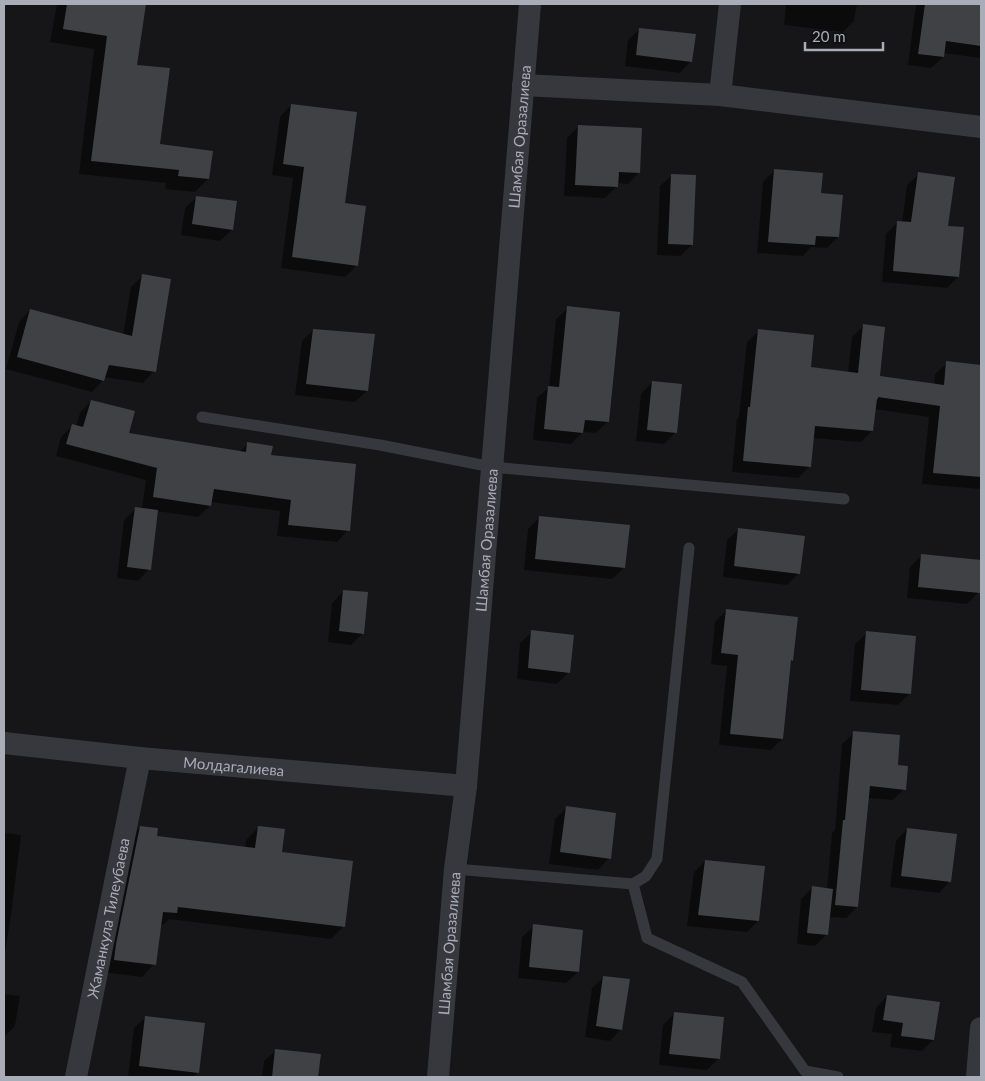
<svg xmlns="http://www.w3.org/2000/svg" width="985" height="1081" font-family="Lato,sans-serif">
  <style>
    .shadow { fill: #0007 }
    .building { fill: #404145 }
    .lines { fill: none; stroke-linecap: round; stroke-linejoin: round }
    .lane { stroke: #37383d; stroke-width: 11 }
    .street { stroke: #37383d; stroke-width: 22 }
    .labels { text-anchor: middle; dominant-baseline: central; stroke-width: 5; stroke-linejoin: round; paint-order: stroke }
    .street-label { font-size: 15px; fill: #a8adb8; stroke: #111113 }
  </style>
  <rect width="100%" height="100%" fill="#161618"/>
  <path class="shadow" d="M 57,4 L 145,4 L 135,66 L 159,145 L 208,179 L 195,192 L 165,189 L 166,183 L 79,174 L 94,49 L 50,42 Z
    M 786,4 L 857,4 L 854,21 L 843,32 L 784,25 Z
    M 916,4 L 981,4 L 981,58 L 943,53 L 943,57 L 931,68 L 908,65 Z
    M 640,29 L 691,61 L 680,73 L 625,66 L 628,40 Z
    M 291,105 L 357,265 L 345,277 L 281,268 L 293,178 L 272,175 L 280,117 Z
    M 578,127 L 639,172 L 628,184 L 617,183 L 617,186 L 605,198 L 564,196 L 567,138 Z
    M 774,171 L 820,194 L 838,237 L 827,248 L 811,247 L 803,256 L 757,253 L 763,182 Z
    M 919,174 L 946,227 L 958,277 L 947,288 L 882,282 L 886,234 L 898,222 L 902,223 L 907,185 Z
    M 672,175 L 695,176 L 692,245 L 680,256 L 657,255 L 660,186 Z
    M 197,197 L 232,230 L 220,241 L 181,235 L 185,208 Z
    M 142,276 L 154,371 L 143,383 L 104,377 L 103,380 L 92,392 L 6,369 L 19,322 L 30,310 L 123,335 L 131,287 Z
    M 568,308 L 607,422 L 596,433 L 583,432 L 571,444 L 533,440 L 537,398 L 549,387 L 556,319 Z
    M 863,326 L 879,377 L 934,385 L 935,374 L 947,363 L 981,366 L 981,487 L 979,489 L 922,484 L 929,417 L 874,409 L 872,431 L 861,442 L 812,438 L 810,466 L 798,478 L 732,472 L 737,419 L 739,417 L 747,342 L 759,331 L 809,368 L 848,373 L 852,337 Z
    M 313,330 L 367,391 L 355,402 L 295,395 L 302,341 Z
    M 652,382 L 676,432 L 664,444 L 636,441 L 641,394 Z
    M 91,401 L 128,434 L 239,453 L 247,444 L 270,457 L 348,530 L 337,542 L 277,536 L 280,511 L 210,502 L 210,506 L 198,517 L 157,511 L 149,569 L 138,581 L 117,578 L 124,520 L 136,508 L 142,509 L 146,480 L 56,456 L 61,437 L 72,426 L 76,427 L 80,413 Z
    M 540,517 L 624,568 L 612,579 L 524,570 L 528,529 Z
    M 739,529 L 798,574 L 787,585 L 723,577 L 727,540 Z
    M 922,555 L 981,561 L 979,592 L 967,604 L 907,598 L 910,567 Z
    M 343,591 L 363,633 L 351,645 L 328,642 L 332,603 Z
    M 727,610 L 792,660 L 790,662 L 782,739 L 771,750 L 719,745 L 727,666 L 711,664 L 715,622 Z
    M 532,632 L 569,672 L 557,684 L 517,679 L 520,643 Z
    M 867,633 L 910,693 L 898,705 L 850,701 L 855,644 Z
    M 854,733 L 896,766 L 904,789 L 893,800 L 868,798 L 857,907 L 846,918 L 828,917 L 827,934 L 815,946 L 797,944 L 801,899 L 812,888 L 827,889 L 832,833 L 835,830 L 842,744 Z
    M 566,808 L 609,858 L 598,870 L 549,864 L 555,819 Z
    M 140,827 L 156,837 L 245,848 L 246,840 L 259,827 L 344,926 L 331,939 L 169,919 L 163,925 L 160,925 L 154,964 L 142,977 L 102,972 L 128,840 Z
    M 907,829 L 950,881 L 939,893 L 890,887 L 896,841 Z
    M 4,833 L 21,835 L 11,915 L 4,960 Z
    M 705,861 L 758,921 L 747,932 L 687,926 L 694,872 Z
    M 534,926 L 582,931 L 578,972 L 566,983 L 518,978 L 522,937 Z
    M 604,977 L 621,1029 L 610,1041 L 585,1037 L 592,988 Z
    M 4,994 L 20,996 L 15,1026 L 4,1037 Z
    M 887,996 L 933,1040 L 922,1051 L 890,1047 L 892,1034 L 872,1032 L 876,1008 Z
    M 675,1013 L 723,1018 L 718,1059 L 707,1070 L 659,1065 L 663,1025 Z
    M 146,1017 L 204,1024 L 198,1073 L 193,1077 L 128,1077 L 134,1028 Z
    M 276,1050 L 320,1055 L 317,1077 L 262,1077 L 264,1061 Z"/>
  <path class="building" d="M 67,4 L 146,4 L 137,65 L 170,68 L 160,144 L 213,151 L 209,179 L 178,176 L 179,170 L 91,161 L 107,36 L 63,29 Z
    M 925,4 L 981,4 L 981,46 L 946,41 L 944,57 L 918,54 Z
    M 639,28 L 696,34 L 692,62 L 636,55 Z
    M 291,104 L 357,112 L 345,203 L 366,206 L 358,266 L 292,257 L 304,167 L 283,164 Z
    M 578,125 L 642,128 L 640,173 L 619,172 L 618,187 L 575,185 Z
    M 774,169 L 823,173 L 821,193 L 843,195 L 839,237 L 816,236 L 815,245 L 768,242 Z
    M 918,172 L 955,177 L 948,226 L 964,227 L 959,277 L 893,271 L 897,221 L 911,222 Z
    M 671,174 L 696,175 L 693,245 L 668,244 Z
    M 196,196 L 237,201 L 233,230 L 192,224 Z
    M 142,274 L 171,279 L 156,372 L 109,365 L 104,381 L 17,357 L 30,309 L 132,336 Z
    M 567,306 L 620,312 L 609,422 L 585,420 L 583,433 L 544,429 L 548,386 L 559,387 Z
    M 863,324 L 885,327 L 880,376 L 944,385 L 946,361 L 981,365 L 981,477 L 933,473 L 940,406 L 878,397 L 878,399 L 877,399 L 873,431 L 815,426 L 811,467 L 743,461 L 748,407 L 750,407 L 758,329 L 814,335 L 811,367 L 858,373 Z
    M 313,329 L 375,334 L 368,391 L 306,384 Z
    M 652,381 L 682,384 L 677,433 L 647,430 Z
    M 91,400 L 135,411 L 129,433 L 246,452 L 247,442 L 273,446 L 271,455 L 356,464 L 350,531 L 288,525 L 291,500 L 214,489 L 211,506 L 153,497 L 157,468 L 66,444 L 72,424 L 83,427 Z
    M 135,507 L 158,510 L 151,570 L 127,567 Z
    M 539,516 L 630,525 L 625,568 L 535,559 Z
    M 738,528 L 805,536 L 800,574 L 734,566 Z
    M 921,554 L 981,560 L 980,593 L 918,587 Z
    M 343,590 L 368,592 L 364,634 L 339,631 Z
    M 726,609 L 798,617 L 793,661 L 791,660 L 783,739 L 730,734 L 738,655 L 721,653 Z
    M 531,630 L 574,635 L 570,673 L 528,668 Z
    M 866,631 L 916,636 L 911,694 L 861,690 Z
    M 853,731 L 900,735 L 898,765 L 908,766 L 906,790 L 870,786 L 858,907 L 835,905 L 843,820 L 845,820 Z
    M 566,806 L 616,813 L 611,859 L 560,852 Z
    M 140,826 L 158,828 L 157,836 L 255,848 L 258,826 L 285,829 L 282,852 L 353,861 L 345,927 L 178,907 L 177,913 L 163,912 L 156,965 L 114,960 L 116,944 Z
    M 907,828 L 957,834 L 951,882 L 901,876 Z
    M 705,860 L 765,866 L 759,921 L 698,915 Z
    M 812,886 L 833,889 L 828,935 L 807,933 Z
    M 533,924 L 583,930 L 579,972 L 529,967 Z
    M 603,976 L 630,979 L 622,1030 L 596,1026 Z
    M 887,995 L 940,1002 L 934,1040 L 901,1036 L 903,1023 L 883,1020 Z
    M 674,1012 L 724,1017 L 720,1059 L 669,1054 Z
    M 145,1016 L 205,1023 L 199,1073 L 139,1066 Z
    M 275,1049 L 321,1054 L 318,1077 L 272,1077 Z"/>
  <g class="lines">
    <path class="lane" d="M 202,417 L 380,445 L 492,467 L 844,499
      M 455,869 L 633,884 L 647,938 L 742,982 L 805,1071 L 838,1077
      M 633,884 L 646,876 L 657,859 L 689,548"/>
    <g class="street">
      <path d="M 523,85 L 720,95 L 981,127"/>
      <path d="M 720,95 L 730,4"/>
      <path id="s1" d="M 4,743 L 140,758 L 466,786"/>
      <path id="s2" d="M 76,1077 L 140,758"/>
      <path id="s3" d="M 438,1077 L 455,869 L 466,786 L 530,4"/>
      <path d="M 977,1077 L 981,1028"/>
    </g>
  </g>
  <g class="labels">
    <g class="street-label">
      <text stroke="none"><textPath href="#s3" startOffset="944">Шамбая Оразалиева</textPath></text>
      <text stroke="none"><textPath href="#s3" startOffset="539">Шамбая Оразалиева</textPath></text>
      <text stroke="none"><textPath href="#s1" startOffset="231">Молдагалиева</textPath></text>
      <text stroke="none"><textPath href="#s2" startOffset="162">Жаманкула Тилеубаева</textPath></text>
      <text stroke="none"><textPath href="#s3" startOffset="134">Шамбая Оразалиева</textPath></text>
    </g>
  </g>
  <rect width="985" height="1081" fill="none" stroke="#a8adb8" stroke-width="10"/>
  <path d="M805 42v8h78v-8" fill="none" stroke="#a8adb8" stroke-width="2.5"/>
  <text x="812" y="42" font-size="15" fill="#a8adb8" stroke="#111113" stroke-width="4" paint-order="stroke">20 m</text>
</svg>
